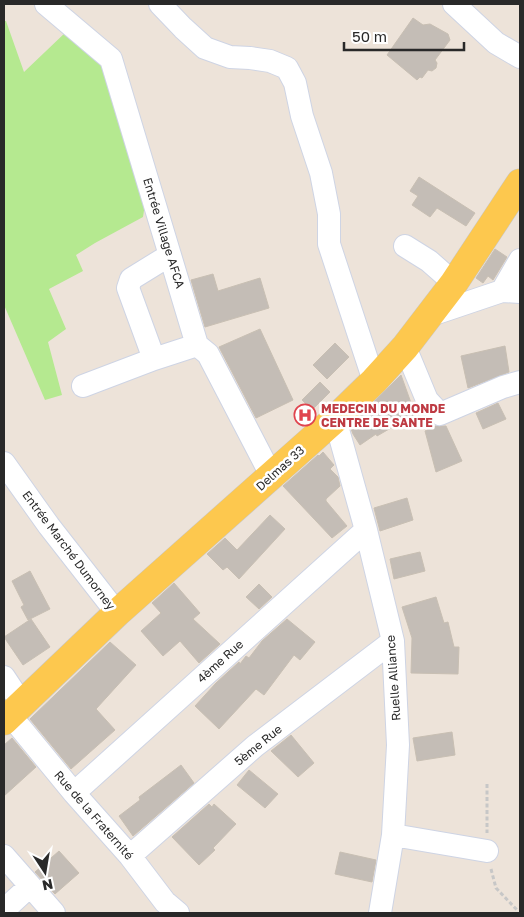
<svg xmlns="http://www.w3.org/2000/svg" width="524" height="917" font-family="'Golos Text',sans-serif">
  <style>
    .green { fill: #b5e990 }
    .building { fill: #c4bdb6; stroke: #c8bfb3 }
    .lines { fill: none; stroke-linecap: round; stroke-linejoin: round }
    .minor-casing { stroke: #ced4e4; stroke-width: 24 }
    .major-casing { stroke: #c7c7c7; stroke-width: 29 }
    .path { stroke: #c7c7c7; stroke-width: 3; stroke-dasharray: 4 2.5; stroke-linecap: butt }
    .minor { stroke: #fff; stroke-width: 22 }
    .major { stroke: #fdc84e; stroke-width: 28 }
    .labels { text-anchor: middle; dominant-baseline: central; stroke-width: 5; stroke-linejoin: round; paint-order: stroke }
    .street-label { font-size: 12px; fill: #292929; stroke: #fff }
    .health-label { font-size: 12px; font-weight: bold; fill: #be3a42; stroke: #fff; text-anchor: start }
  </style>
  <rect width="100%" height="100%" fill="#ede3d9"/>
  <path class="green" d="M 4,21 L 6,21 L 24,72 L 67,31 L 106,64 L 145,204 L 143,217 L 95,243 L 76,255 L 83,271 L 49,289 L 66,329 L 48,342 L 62,395 L 45,400 L 4,305 Z"/>
  <path class="building" d="M 413,18 L 423,25 L 430,24 L 448,34 L 450,40 L 435,60 L 437,63 L 436,68 L 432,71 L 428,70 L 422,78 L 420,77 L 417,80 L 387,55 Z
    M 419,177 L 475,213 L 466,226 L 437,208 L 430,217 L 412,205 L 418,196 L 410,191 Z
    M 495,249 L 507,257 L 493,280 L 488,276 L 483,283 L 476,278 Z
    M 213,274 L 218,291 L 260,278 L 269,308 L 205,327 L 191,280 Z
    M 260,329 L 293,400 L 256,418 L 219,347 Z
    M 335,343 L 349,357 L 327,379 L 313,365 Z
    M 505,346 L 509,372 L 468,388 L 461,356 Z
    M 401,375 L 415,414 L 377,436 L 376,434 L 360,445 L 353,434 L 350,426 Z
    M 320,382 L 330,392 L 312,410 L 302,400 Z
    M 498,403 L 506,419 L 483,429 L 476,413 Z
    M 435,426 L 446,426 L 462,461 L 436,472 L 425,431 Z
    M 323,452 L 334,465 L 330,469 L 338,477 L 340,486 L 326,499 L 326,501 L 347,526 L 332,538 L 283,486 L 318,455 L 319,456 Z
    M 407,498 L 413,520 L 380,531 L 374,508 Z
    M 270,515 L 285,529 L 239,579 L 227,567 L 223,570 L 207,554 L 225,538 L 237,550 Z
    M 420,552 L 425,571 L 394,579 L 390,559 Z
    M 30,571 L 50,609 L 28,620 L 21,607 L 24,605 L 12,581 Z
    M 174,583 L 200,613 L 193,619 L 220,644 L 199,663 L 180,641 L 163,656 L 141,631 L 161,613 L 152,603 Z
    M 259,584 L 272,597 L 259,609 L 246,597 Z
    M 436,597 L 444,623 L 448,622 L 454,647 L 459,647 L 458,674 L 411,673 L 412,638 L 402,607 Z
    M 31,619 L 50,647 L 23,665 L 4,637 Z
    M 287,619 L 315,642 L 300,660 L 294,655 L 264,695 L 256,689 L 219,729 L 195,706 L 216,683 L 239,662 L 240,664 L 246,656 L 249,658 L 262,641 Z
    M 110,642 L 136,665 L 96,709 L 115,730 L 71,769 L 30,719 Z
    M 452,732 L 455,755 L 417,761 L 413,738 Z
    M 291,735 L 314,763 L 298,777 L 271,751 Z
    M 12,738 L 36,767 L 4,796 L 4,745 Z
    M 181,765 L 194,783 L 133,836 L 119,816 L 140,800 L 139,797 Z
    M 249,770 L 278,794 L 265,808 L 237,785 Z
    M 209,804 L 212,807 L 214,804 L 236,824 L 213,848 L 215,850 L 199,865 L 172,837 Z
    M 59,851 L 79,873 L 55,894 L 35,872 Z
    M 340,852 L 376,860 L 372,882 L 335,874 Z"/>
  <g class="lines">
    <g class="minor-casing">
      <path id="minor" d="M 46,4 L 111,59 L 197,345 L 208,354 L 271,475
        M 160,4 L 183,28 L 205,48 L 230,57 L 250,58 L 270,61 L 287,68 L 295,83 L 302,116 L 321,173 L 329,214 L 329,244 L 374,381
        M 454,4 L 496,43 L 520,57
        M 405,246 L 429,261 L 454,283
        M 502,291 L 520,260
        M 428,316 L 502,291 L 520,292
        M 405,347 L 427,400 L 440,414 L 503,387 L 520,382
        M 154,359 L 128,288 L 131,279 L 170,255
        M 83,386 L 154,359 L 197,345
        M 335,419 L 366,530 L 393,641 L 398,745 L 393,835 L 380,913
        M 4,463 L 49,526 L 117,613
        M 4,677 L 22,704
        M 10,715 L 74,793 L 130,856 L 165,902 L 178,913
        M 74,793 L 366,530
        M 393,835 L 487,851
        M 4,856 L 54,913
        M 130,856 L 255,746 L 393,641
        M 4,910 L 30,886"/>
    </g>
    <g class="major-casing">
      <path id="major" d="M 4,721 L 117,613 L 335,419 L 374,381 L 405,347 L 454,283 L 520,183"/>
    </g>
    <path class="path" d="M 487,784 L 487,833
      M 491,869 L 496,888 L 518,911"/>
    <use href="#minor" class="minor"/>
    <use href="#major" class="major"/>
  </g>
  <defs>
    <g id="hospital-ring" transform="scale(1.125)"><circle r="9.5" fill="#fff" stroke="#e0444e" stroke-width="1.5"/><path d="M-5-5h3v3.5h4V-5h3V5h-3V1.5h-4V5h-3Z" fill="#e0444e"/></g>
  </defs>
  <g fill-rule="evenodd">
    <use href="#hospital-ring" x="305" y="415"/>
  </g>
  <g class="labels">
    <g class="street-label">
      <text transform="translate(164 233) rotate(73)">Entrée Village AFCA</text>
      <text transform="translate(280 468) rotate(-42)">Delmas 33</text>
      <text transform="translate(69 550) rotate(53)">Entrée Marché Dumorney</text>
      <text transform="translate(220 661) rotate(-42)">4ème Rue</text>
      <text transform="translate(393 678) rotate(-94)">Ruelle Alliance</text>
      <text transform="translate(258 745) rotate(-39)">5ème Rue</text>
      <text transform="translate(94 815) rotate(49)">Rue de la Fraternité</text>
    </g>
    <g class="health-label">
      <text x="321" y="408">MEDECIN DU MONDE<tspan x="321" dy="14">CENTRE DE SANTE</tspan></text>
    </g>
  </g>
  <rect width="524" height="917" fill="none" stroke="#292929" stroke-width="10"/>
  <g transform="translate(45 872) rotate(168)" stroke="#ffffff" stroke-width="4" paint-order="stroke">
  <path d="M0-4L9 19L0 12L-9 19Z" fill="#292929"/>
  <text y="-8" font-size="14" font-weight="bold" text-anchor="middle" fill="#292929">N</text>
  </g>
  <path d="M344 42v8h120v-8" fill="none" stroke="#292929" stroke-width="2.5"/>
  <text x="352" y="42" font-size="15" fill="#292929" stroke="#ffffff" stroke-width="4" paint-order="stroke">50 m</text>
</svg>
